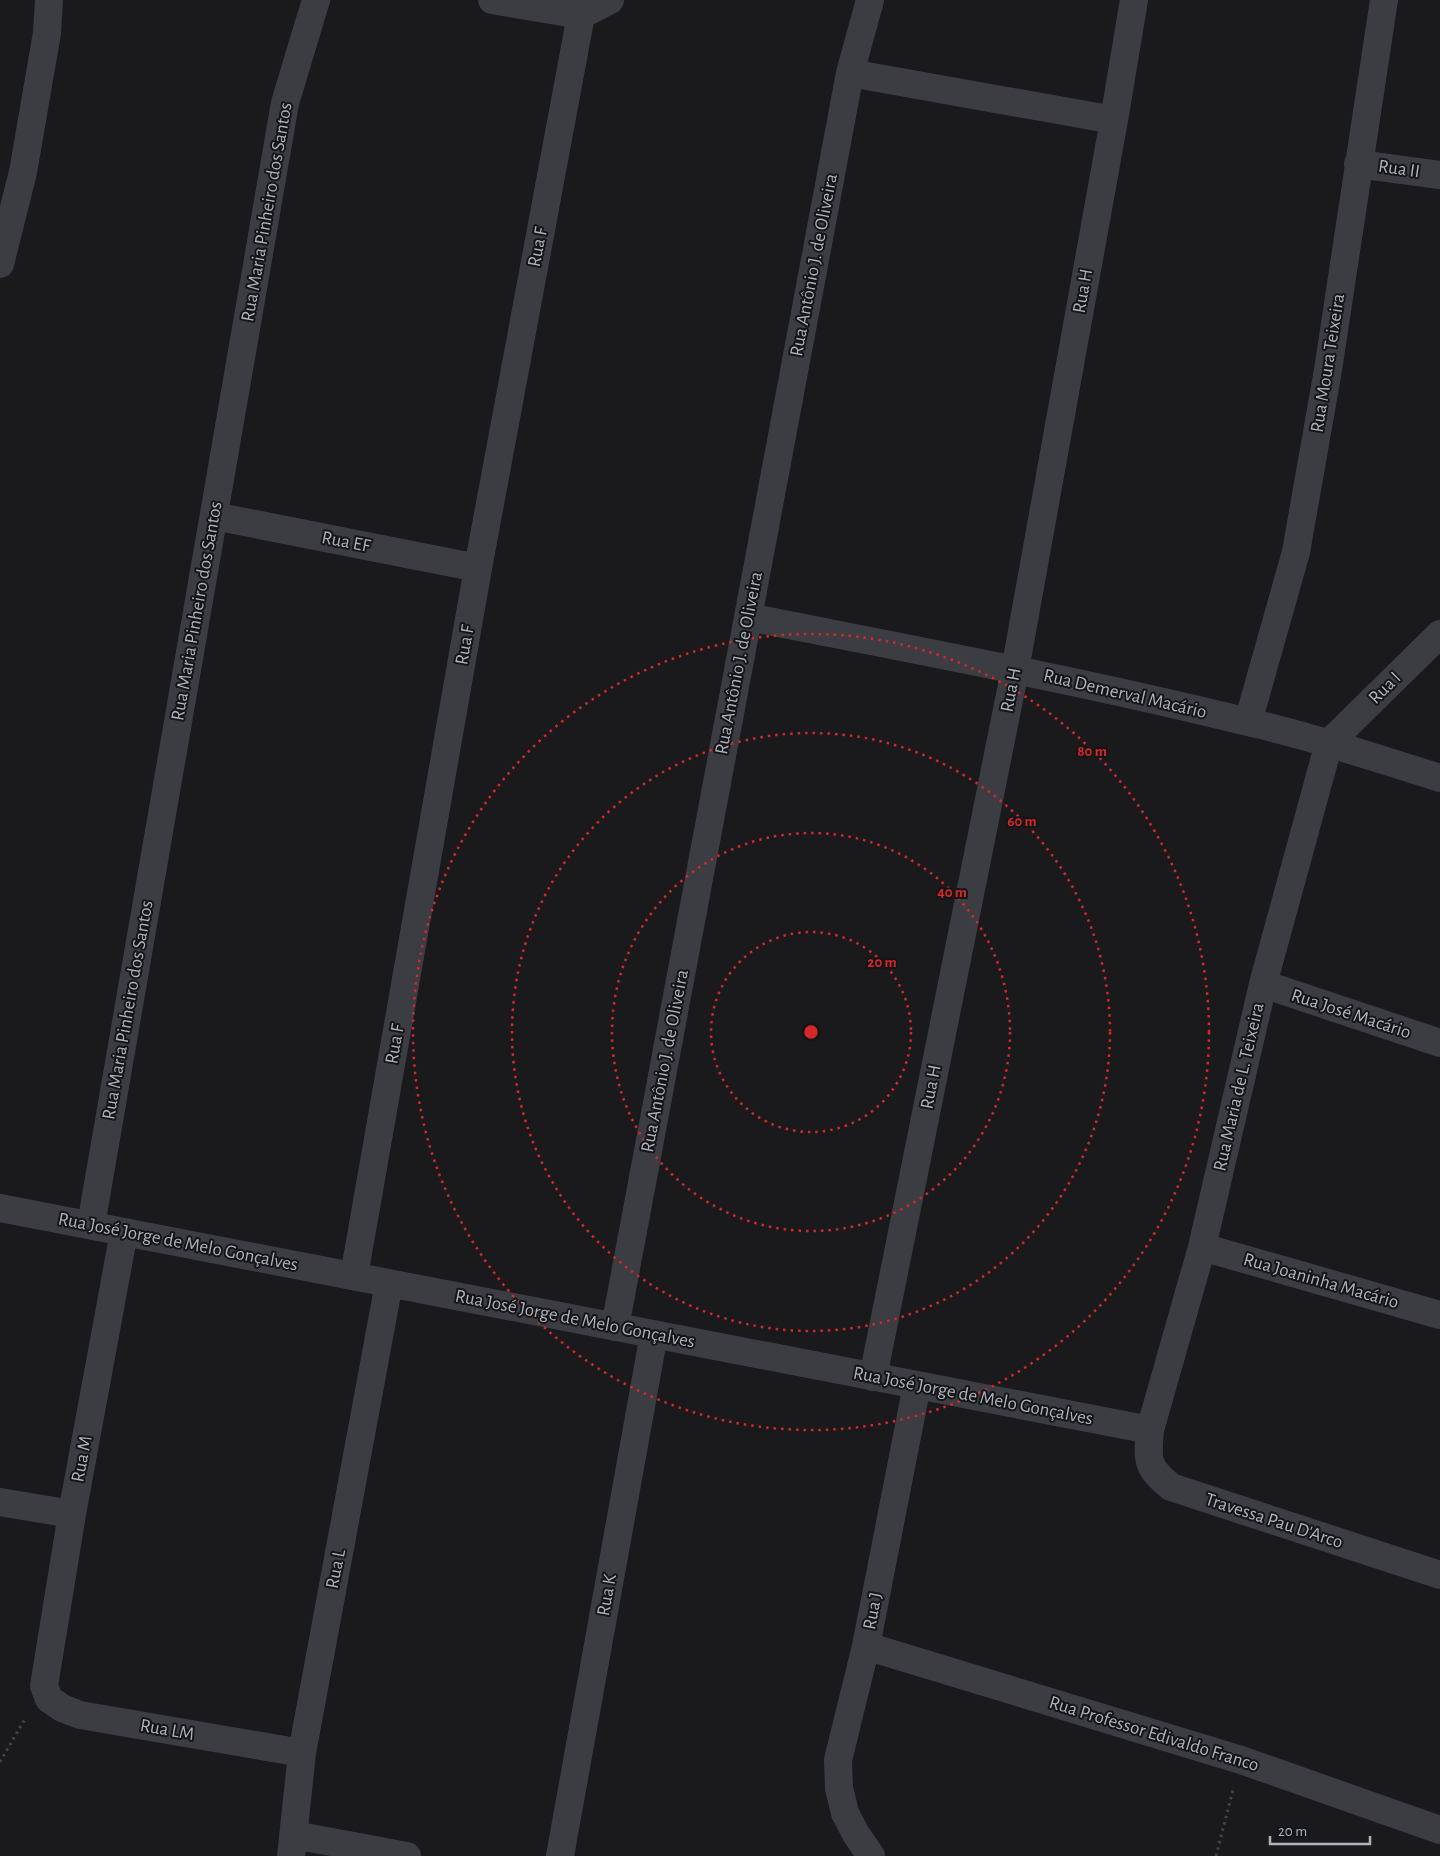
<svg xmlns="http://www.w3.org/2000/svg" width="1440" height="1856" font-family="'Alegreya Sans',sans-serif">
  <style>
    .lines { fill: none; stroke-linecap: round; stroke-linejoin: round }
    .path { stroke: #414449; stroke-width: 3; stroke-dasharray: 2.5 4; stroke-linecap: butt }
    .minor { stroke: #3b3d42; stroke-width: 28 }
    .ring { fill: none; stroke: #d62828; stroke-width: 2.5; stroke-dasharray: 2.5 5 }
    .labels { text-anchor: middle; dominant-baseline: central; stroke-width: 4; stroke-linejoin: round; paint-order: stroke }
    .street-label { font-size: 19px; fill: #acb3bc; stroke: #151518 }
    .centre { fill: #d62828; stroke: #151518; stroke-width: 2.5 }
    .ring-label { font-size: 15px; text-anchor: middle; font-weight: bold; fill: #d62828; stroke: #151518; stroke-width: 4; stroke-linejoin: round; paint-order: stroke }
  </style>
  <rect width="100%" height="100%" fill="#1a1a1d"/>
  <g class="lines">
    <path class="path" d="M 0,1762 L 26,1717
      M 1216,1856 L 1233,1790"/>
    <path class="minor" d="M 492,0 L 581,15
      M 581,15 L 610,0
      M 850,73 L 1114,120
      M 1358,164 L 1440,175
      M 0,264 L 23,172 L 47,33 L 49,0
      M 214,516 L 478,568
      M 748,617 C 915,650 1082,681 1248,722 C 1313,737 1376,758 1440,778
      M 1440,634 L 1329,743 L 1263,984 L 1202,1247 L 1150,1430 C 1147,1462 1147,1467 1171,1487 L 1440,1575
      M 1248,722 L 1296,552 L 1328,370 L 1384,0
      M 1263,984 L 1440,1043
      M 0,1208 L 1150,1430
      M 91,1225 L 285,103 L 316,0
      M 124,1232 L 72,1514 L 44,1686 L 49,1699 L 62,1708 L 80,1715 L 302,1753
      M 1202,1247 L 1440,1315
      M 354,1276 L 478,568 L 581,15
      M 615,1327 L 850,73 L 870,0
      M 873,1377 L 1015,670 L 1114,120 L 1134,0
      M 0,1502 L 72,1514
      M 866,1646 L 1241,1760 L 1440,1830
      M 294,1835 L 407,1856
      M 291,1856 L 302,1753 L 389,1283
      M 560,1856 L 654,1334
      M 871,1856 L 856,1834 L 845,1813 L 839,1788 L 838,1760 L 866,1646 L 917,1385"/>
  </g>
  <g class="ring">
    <circle cx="811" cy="1032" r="100"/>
    <circle cx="811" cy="1032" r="199"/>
    <circle cx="811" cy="1032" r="299"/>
    <circle cx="811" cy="1032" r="398"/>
  </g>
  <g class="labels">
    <g class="street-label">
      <text transform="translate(1399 169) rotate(8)">Rua II</text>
      <text transform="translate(267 212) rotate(-80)">Rua Maria Pinheiro dos Santos</text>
      <text transform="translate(538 247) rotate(-79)">Rua F</text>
      <text transform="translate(814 265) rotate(-79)">Rua Antônio J. de Oliveira</text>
      <text transform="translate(1083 291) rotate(-80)">Rua H</text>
      <text transform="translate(1328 363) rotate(-81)">Rua Moura Teixeira</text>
      <text transform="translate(346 542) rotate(11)">Rua EF</text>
      <text transform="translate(197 611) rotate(-80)">Rua Maria Pinheiro dos Santos</text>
      <text transform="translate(465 645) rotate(-80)">Rua F</text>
      <text transform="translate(739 663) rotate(-79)">Rua Antônio J. de Oliveira</text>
      <text transform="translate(1385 688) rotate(-45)">Rua I</text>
      <text transform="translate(1011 690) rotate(-79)">Rua H</text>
      <text transform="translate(1125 694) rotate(13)">Rua Demerval Macário</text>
      <text transform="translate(128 1010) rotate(-80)">Rua Maria Pinheiro dos Santos</text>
      <text transform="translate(1351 1014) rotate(18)">Rua José Macário</text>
      <text transform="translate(395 1044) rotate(-80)">Rua F</text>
      <text transform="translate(665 1061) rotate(-79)">Rua Antônio J. de Oliveira</text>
      <text transform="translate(931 1087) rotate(-79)">Rua H</text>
      <text transform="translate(1239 1087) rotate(-77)">Rua Maria de L. Teixeira</text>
      <text transform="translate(178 1242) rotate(11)">Rua José Jorge de Melo Gonçalves</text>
      <text transform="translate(1321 1281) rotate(16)">Rua Joaninha Macário</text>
      <text transform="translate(575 1319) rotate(11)">Rua José Jorge de Melo Gonçalves</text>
      <text transform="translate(973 1396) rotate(11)">Rua José Jorge de Melo Gonçalves</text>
      <text transform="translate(82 1459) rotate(-79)">Rua M</text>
      <text transform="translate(1274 1521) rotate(18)">Travessa Pau D'Arco</text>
      <text transform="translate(336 1569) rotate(-79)">Rua L</text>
      <text transform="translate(607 1595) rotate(-80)">Rua K</text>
      <text transform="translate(873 1611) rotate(-79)">Rua J</text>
      <text transform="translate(167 1730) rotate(10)">Rua LM</text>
      <text transform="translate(1154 1734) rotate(17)">Rua Professor Edivaldo Franco</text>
    </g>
  </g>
  <circle cx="811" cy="1032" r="8" class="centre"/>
  <g class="ring-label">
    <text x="1092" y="756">80 m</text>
    <text x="1022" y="826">60 m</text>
    <text x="952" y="897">40 m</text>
    <text x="882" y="967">20 m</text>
  </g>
  <path d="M1270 1836v8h100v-8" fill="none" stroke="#acb3bc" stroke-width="2.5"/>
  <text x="1278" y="1836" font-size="15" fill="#acb3bc" stroke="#151518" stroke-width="4" paint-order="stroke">20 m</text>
</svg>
